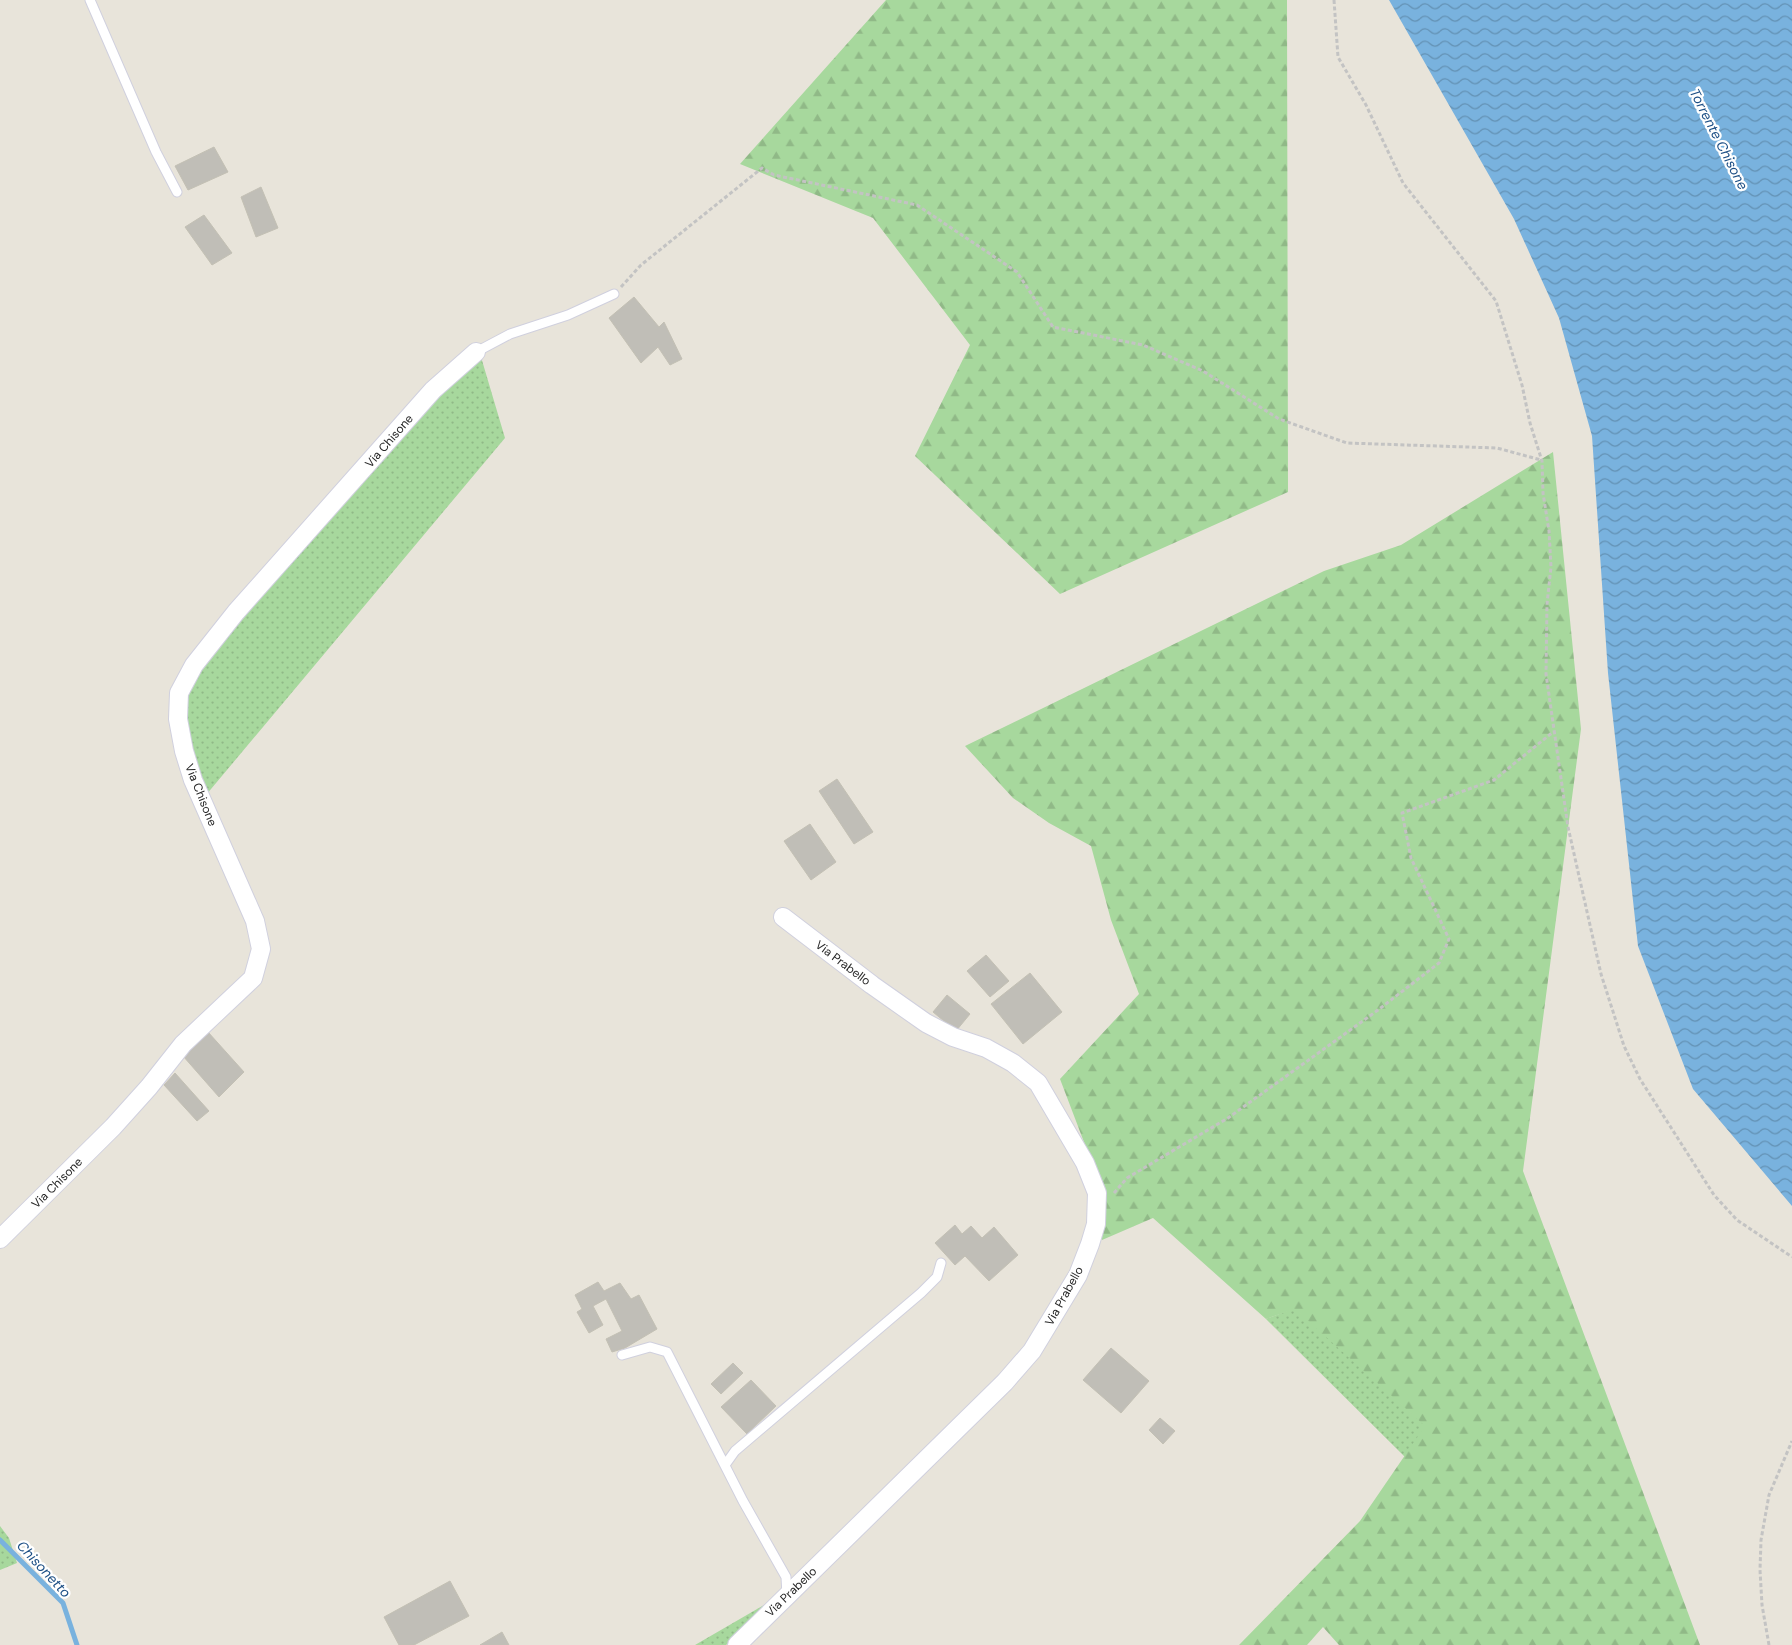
<svg xmlns="http://www.w3.org/2000/svg" width="1792" height="1645" font-family="'DM Sans',sans-serif">
  <style>
    .grass { fill: url(#grass-dots) }
    .forest { fill: url(#forest-firs) }
    .water { fill: url(#water-waves) }
    .lines { fill: none; stroke-linecap: round; stroke-linejoin: round }
    .stream { stroke: #79b2de; stroke-width: 5 }
    .building { fill: #c0beb7; stroke: #c3c0b4 }
    .service-casing { stroke: #d0d0de; stroke-width: 11 }
    .minor-casing { stroke: #d0d0de; stroke-width: 20 }
    .path { stroke: #c3c3c3; stroke-width: 3; stroke-dasharray: 4 2.5; stroke-linecap: butt }
    .service { stroke: #fff; stroke-width: 9 }
    .minor { stroke: #fff; stroke-width: 18 }
    .labels { text-anchor: middle; dominant-baseline: central; stroke-width: 4.5; stroke-linejoin: round; paint-order: stroke }
    .street-label { font-size: 12px; fill: #272727; stroke: #fff }
    .water-label { font-size: 14px; font-style: italic; fill: #1d4f85; stroke: #fff }
  </style>
  <defs>
    <pattern id="grass-dots" width="8" height="8" patternUnits="userSpaceOnUse" patternTransform="scale(1.25)"><rect width="8" height="8" fill="#a7d89d"/><path d="M2 2h.1M6 6h.1" fill="none" stroke="#90b987" stroke-width="1.8" stroke-linecap="round"/></pattern>
    <pattern id="forest-firs" width="22" height="20" patternUnits="userSpaceOnUse" patternTransform="scale(1.25)"><rect width="22" height="20" fill="#a7d89d"/><path d="M5 1l3.5 6h-7zM16 11l3.5 6h-7z" fill="#90b987"/></pattern>
    <pattern id="water-waves" width="16" height="10" patternUnits="userSpaceOnUse" patternTransform="scale(1.25)"><rect width="16" height="10" fill="#79b2de"/><path d="M0 5q4-4 8 0t8 0" fill="none" stroke="#6391b4"/></pattern>
  </defs>
  <rect width="100%" height="100%" fill="#e8e4da"/>
  <path class="grass" d="M 481,357 L 505,438 L 206,795 L 182,726 L 184,696 L 196,669 L 436,395 Z
    M 1295,1308 L 1426,1426 L 1405,1457 L 1266,1319 Z
    M 0,1526 L 9,1538 L 17,1563 L 0,1570 Z
    M 778,1597 L 726,1645 L 695,1645 Z"/>
  <path class="forest" d="M 886,0 L 1287,0 L 1288,492 L 1060,594 L 915,456 L 970,345 L 873,218 L 740,164 Z
    M 1553,452 L 1581,729 L 1523,1171 L 1700,1645 L 1339,1645 L 1323,1627 L 1307,1645 L 1239,1645 L 1360,1521 L 1425,1426 L 1295,1309 L 1266,1319 L 1153,1218 L 1102,1240 L 1103,1192 L 1060,1079 L 1139,994 L 1111,920 L 1091,846 L 1049,823 L 1013,798 L 965,746 L 1324,571 L 1401,545 Z"/>
  <path class="water" d="M 1389,0 L 1792,0 L 1792,1206 L 1693,1089 L 1638,946 L 1608,673 L 1592,436 L 1559,318 L 1514,219 Z"/>
  <g class="lines">
    <path class="stream" d="M 0,1540 L 63,1603 L 77,1645"/>
  </g>
  <path class="building" d="M 214,147 L 228,172 L 188,190 L 175,166 Z
    M 261,187 L 278,228 L 256,237 L 241,197 Z
    M 204,215 L 232,253 L 212,265 L 185,227 Z
    M 634,297 L 659,327 L 664,322 L 682,359 L 670,365 L 658,347 L 641,363 L 609,318 Z
    M 837,779 L 873,832 L 854,844 L 819,791 Z
    M 810,824 L 836,862 L 811,880 L 784,841 Z
    M 986,955 L 1009,981 L 990,997 L 967,971 Z
    M 1030,973 L 1062,1012 L 1023,1044 L 991,1004 Z
    M 947,995 L 970,1014 L 956,1031 L 933,1012 Z
    M 208,1032 L 244,1072 L 219,1097 L 183,1056 Z
    M 175,1073 L 209,1111 L 197,1121 L 164,1085 Z
    M 955,1225 L 962,1234 L 971,1226 L 982,1238 L 994,1227 L 1018,1255 L 989,1281 L 965,1256 L 955,1265 L 935,1243 Z
    M 598,1282 L 604,1291 L 620,1283 L 631,1299 L 639,1295 L 657,1329 L 625,1348 L 612,1352 L 606,1339 L 622,1331 L 606,1299 L 593,1306 L 603,1325 L 589,1333 L 577,1312 L 582,1309 L 575,1295 Z
    M 1111,1348 L 1149,1381 L 1121,1413 L 1083,1380 Z
    M 733,1363 L 743,1373 L 721,1394 L 711,1384 Z
    M 751,1380 L 776,1406 L 747,1434 L 721,1407 Z
    M 1160,1418 L 1175,1431 L 1163,1444 L 1149,1430 Z
    M 450,1581 L 469,1616 L 414,1645 L 399,1645 L 384,1617 Z
    M 502,1632 L 509,1645 L 480,1645 Z"/>
  <g class="lines">
    <g class="service-casing">
      <path id="service" d="M 90,0 L 156,152 L 177,192
        M 476,352 L 510,334 L 568,315 L 614,294
        M 622,1355 L 650,1347 L 667,1352 L 743,1501 L 786,1577 L 787,1596
        M 725,1465 L 735,1451 L 921,1293 L 937,1277 L 941,1263"/>
    </g>
    <g class="minor-casing">
      <path id="minor" d="M 0,1239 L 113,1127 L 149,1087 L 183,1044 L 253,978 L 261,949 L 255,921 L 193,780 L 184,751 L 178,719 L 179,693 L 194,665 L 236,612 L 433,390 L 476,352
        M 737,1645 L 1005,1382 L 1032,1351 L 1078,1275 L 1090,1244 L 1096,1224 L 1097,1193 L 1085,1163 L 1038,1083 L 1013,1063 L 986,1048 L 953,1037 L 926,1023 L 872,985 L 783,917"/>
    </g>
    <path class="path" d="M 1334,0 L 1338,57 L 1366,105 L 1403,183 L 1496,301 L 1522,385 L 1530,423 L 1542,461 L 1543,493 L 1549,531 L 1551,567 L 1547,604 L 1546,674 L 1568,827 L 1601,974 L 1624,1046 L 1640,1079 L 1714,1195 L 1737,1220 L 1792,1257
      M 621,287 L 641,265 L 762,168 L 774,175 L 917,205 L 1017,272 L 1053,327 L 1143,345 L 1203,371 L 1279,419 L 1347,443 L 1497,448 L 1541,460
      M 1114,1193 L 1127,1178 L 1228,1118 L 1378,1010 L 1439,963 L 1449,939 L 1411,858 L 1402,813 L 1494,780 L 1553,732
      M 1769,1645 L 1762,1605 L 1760,1570 L 1761,1540 L 1769,1495 L 1792,1441"/>
    <use href="#service" class="service"/>
    <use href="#minor" class="minor"/>
  </g>
  <g class="labels">
    <g class="street-label">
      <text transform="translate(389 441) rotate(-49)">Via Chisone</text>
      <text transform="translate(201 795) rotate(68)">Via Chisone</text>
      <text transform="translate(843 963) rotate(37)">Via Prabello</text>
      <text transform="translate(57 1183) rotate(-45)">Via Chisone</text>
      <text transform="translate(1064 1296) rotate(-61)">Via Prabello</text>
      <text transform="translate(791 1592) rotate(-44)">Via Prabello</text>
    </g>
    <g class="water-label">
      <text transform="translate(1719 139) rotate(63)">Torrente Chisone</text>
      <text transform="translate(44 1569) rotate(47)">Chisonetto</text>
    </g>
  </g>
</svg>
